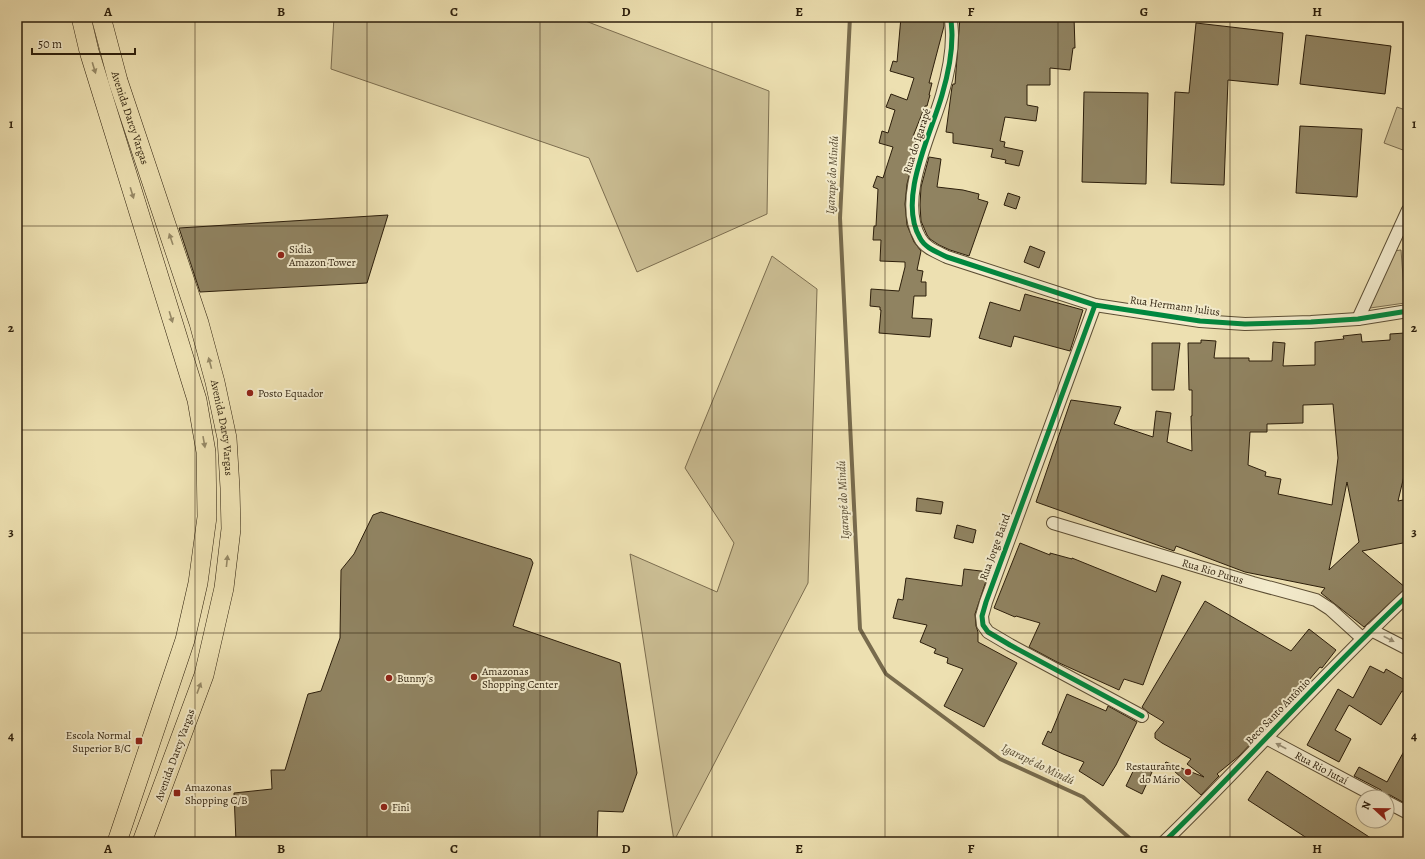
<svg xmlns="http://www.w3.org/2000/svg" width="1425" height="859" font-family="Alegreya,serif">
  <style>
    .green { fill: #ccbf95; stroke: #7c6e50 }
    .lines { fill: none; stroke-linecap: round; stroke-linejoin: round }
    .stream { stroke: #786b4d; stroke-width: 4 }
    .building { fill: #908361; stroke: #2c1e0b; fill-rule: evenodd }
    .minor-casing { stroke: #5c4e34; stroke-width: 14 }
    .primary-casing { stroke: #2c1e0b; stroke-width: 20 }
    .minor { stroke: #f3ebcc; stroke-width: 12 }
    .primary { stroke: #ede0b1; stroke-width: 19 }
    .cycleway-casing { stroke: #f3ebcc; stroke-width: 8 }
    .cycleway { stroke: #00873e; stroke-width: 5 }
    .oneway { fill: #968966 }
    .oneway2 { fill: #998f75 }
    .grid { fill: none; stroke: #2c1e0b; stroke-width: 1; stroke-opacity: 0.55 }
    .poi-dot { fill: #8f2418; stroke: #f3ebcc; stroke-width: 1.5 }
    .labels { text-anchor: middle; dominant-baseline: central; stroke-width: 4; stroke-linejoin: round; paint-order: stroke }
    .street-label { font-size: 11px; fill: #2c1e0b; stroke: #f3ebcc }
    .poi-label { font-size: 11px; fill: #2c1e0b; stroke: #f3ebcc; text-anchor: start }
    .water-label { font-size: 12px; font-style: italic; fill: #584b32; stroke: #f3ebcc }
    .neatline { fill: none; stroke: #2c1e0b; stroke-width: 1.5 }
    .grid-label { font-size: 13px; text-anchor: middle; font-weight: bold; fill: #2c1e0b }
  </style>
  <rect width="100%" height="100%" fill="#ede0b1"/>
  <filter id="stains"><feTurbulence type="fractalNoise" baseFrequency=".005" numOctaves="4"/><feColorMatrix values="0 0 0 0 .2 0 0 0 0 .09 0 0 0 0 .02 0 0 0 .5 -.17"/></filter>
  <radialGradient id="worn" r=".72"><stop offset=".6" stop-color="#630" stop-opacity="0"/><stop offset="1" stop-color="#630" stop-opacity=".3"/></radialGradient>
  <path class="green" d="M 334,17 L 575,17 L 769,91 L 767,214 L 637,272 L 589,158 L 331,69 Z
    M 1397,107 L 1408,111 L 1408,135 L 1403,150 L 1384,143 Z
    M 1401,250 L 1405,303 L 1370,308 L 1393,251 Z
    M 772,256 L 817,289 L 808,583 L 674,841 L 630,554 L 717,592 L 734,543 L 685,468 Z"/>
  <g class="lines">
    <path class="stream" d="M 850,17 L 840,218 L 860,629 L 886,674 L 1000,759 L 1083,797 L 1134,842"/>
  </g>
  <path class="building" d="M 901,17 L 944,17 L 944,26 L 929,83 L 932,83 L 929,95 L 930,95 L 927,106 L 925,106 L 912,139 L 916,140 L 913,152 L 915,153 L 907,184 L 905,204 L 907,225 L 914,242 L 921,251 L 917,270 L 923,271 L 921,282 L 926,282 L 926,296 L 914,296 L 912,318 L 932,319 L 930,337 L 879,333 L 881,310 L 880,310 L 880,307 L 870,306 L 871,289 L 899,291 L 905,267 L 905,262 L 880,261 L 881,240 L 873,240 L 874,226 L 876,226 L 878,189 L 873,187 L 877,176 L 883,178 L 893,147 L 879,143 L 882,131 L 888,133 L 895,110 L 886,107 L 891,94 L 907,100 L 914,78 L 890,71 L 893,61 L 897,62 Z
    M 960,17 L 1074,17 L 1075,48 L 1073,48 L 1070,70 L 1050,68 L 1050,85 L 1027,85 L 1027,105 L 1038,107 L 1036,121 L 1005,117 L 1000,141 L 1005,142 L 1004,147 L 1023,151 L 1019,166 L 1005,163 L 1006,160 L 991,157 L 993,149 L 953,143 L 953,133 L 946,132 L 952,87 L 953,84 L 955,84 Z
    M 1196,23 L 1283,33 L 1278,85 L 1228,80 L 1224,185 L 1171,183 L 1175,92 L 1189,93 Z
    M 1306,35 L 1391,46 L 1385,94 L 1300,84 Z
    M 1084,92 L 1148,93 L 1146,184 L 1082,182 Z
    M 1300,126 L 1362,129 L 1357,197 L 1296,193 Z
    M 929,157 L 941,159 L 937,187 L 963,190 L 979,194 L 978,199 L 988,202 L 969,256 L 950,250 L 939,245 L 930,239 L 927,235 L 921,221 L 920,205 L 921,187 Z
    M 1008,193 L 1020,197 L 1016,209 L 1004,205 Z
    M 388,215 L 367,283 L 200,292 L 179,228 Z
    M 1030,246 L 1045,252 L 1039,268 L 1024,262 Z
    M 1025,294 L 1083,310 L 1070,351 L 1014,336 L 1011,347 L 979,338 L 990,302 L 1020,311 Z
    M 1405,333 L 1408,374 L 1408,476 L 1404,476 L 1398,501 L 1408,499 L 1408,542 L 1362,551 L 1406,588 L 1364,627 L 1321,593 L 1325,588 L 1245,572 L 1176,546 L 1174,551 L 1036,502 L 1071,400 L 1121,407 L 1114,424 L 1153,437 L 1156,411 L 1171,413 L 1167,442 L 1192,451 L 1191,416 L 1192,416 L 1192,390 L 1189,390 L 1188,343 L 1201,343 L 1201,340 L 1216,341 L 1214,358 L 1249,358 L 1249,361 L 1272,361 L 1273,342 L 1285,343 L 1283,366 L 1315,365 L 1315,342 L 1344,339 L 1343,336 L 1361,334 L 1362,342 L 1390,340 L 1390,334 ZM 1333,404 L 1338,458 L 1332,505 L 1278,494 L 1281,479 L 1265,476 L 1266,472 L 1248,465 L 1250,432 L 1267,432 L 1267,424 L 1303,423 L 1303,405 ZM 1347,482 L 1359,542 L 1329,570 L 1342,507 Z
    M 1152,343 L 1180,343 L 1174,390 L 1152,390 Z
    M 917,498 L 943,502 L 941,514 L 916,511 Z
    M 381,512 L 531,559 L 533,563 L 513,626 L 620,663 L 637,773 L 623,812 L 598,811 L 597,842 L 236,842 L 234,793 L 272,789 L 271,770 L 285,770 L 308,694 L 321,691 L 340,638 L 341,570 L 354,554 L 373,515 Z
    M 957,525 L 976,530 L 973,543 L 954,538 Z
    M 1020,543 L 1050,555 L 1050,553 L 1072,559 L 1072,558 L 1156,592 L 1162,575 L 1181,582 L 1143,685 L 1124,679 L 1119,690 L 1057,662 L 1029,647 L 1040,623 L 1016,616 L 1015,617 L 994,608 Z
    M 964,569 L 989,572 L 975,614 L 976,626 L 978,632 L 978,642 L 1017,663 L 984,727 L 944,706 L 963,669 L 947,663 L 948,658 L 934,653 L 936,649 L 920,642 L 927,625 L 893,618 L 898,599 L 903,600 L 906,578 L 962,586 Z
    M 1205,601 L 1291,651 L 1309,629 L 1336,650 L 1322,668 L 1320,667 L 1303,687 L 1304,688 L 1239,756 L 1217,774 L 1219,776 L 1201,795 L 1165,763 L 1166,762 L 1204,777 L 1187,764 L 1191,759 L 1162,743 L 1155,738 L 1155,733 L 1164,722 L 1149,713 L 1142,707 Z
    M 1370,666 L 1384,673 L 1386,669 L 1408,682 L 1408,694 L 1402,691 L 1381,725 L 1349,705 L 1335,730 L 1351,739 L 1339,762 L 1307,745 L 1338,689 L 1353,698 Z
    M 1067,694 L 1106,711 L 1108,706 L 1137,722 L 1116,765 L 1103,786 L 1079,771 L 1084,762 L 1063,754 L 1042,744 L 1048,731 L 1051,733 Z
    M 1408,744 L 1408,805 L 1390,795 L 1384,795 L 1381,790 L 1354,776 L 1359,767 L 1387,782 Z
    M 1136,765 L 1152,772 L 1142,794 L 1126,786 Z
    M 1267,771 L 1377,842 L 1313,842 L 1248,800 Z"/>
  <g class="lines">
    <g class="minor-casing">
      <g id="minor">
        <path d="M 951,17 C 951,23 952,29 952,35 C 952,53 947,78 942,95 C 931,134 897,199 920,238 C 925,248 937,252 947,257 L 1095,305 L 1200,321 L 1245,324 L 1311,322 L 1358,319 L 1408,311"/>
        <path d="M 1095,305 L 986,602 L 982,616 L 983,625 L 988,632 L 1010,645 L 1142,716"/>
        <path d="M 1358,319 L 1408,210"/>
        <path id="s1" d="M 1053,523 L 1253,583 L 1316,600 L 1330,609 L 1362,638"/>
        <path d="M 1371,630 L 1408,649"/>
        <path id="s2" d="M 1266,738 L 1377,797"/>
        <path d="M 1387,802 L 1408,813"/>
        <path d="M 1164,842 C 1247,762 1323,674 1408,595"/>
      </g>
    </g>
    <g class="primary-casing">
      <g id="primary">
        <path d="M 81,17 L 89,51 L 197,400 L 206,452 L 207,517 L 198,583 L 185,640 L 117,842"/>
        <path id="s3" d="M 101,17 L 118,81 L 199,323 L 215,382 L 227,438 L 230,488 L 231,529 L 224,588 L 204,675 L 142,842"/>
      </g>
    </g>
    <use href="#minor" class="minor"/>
    <use href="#primary" class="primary"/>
    <g class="cycleway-casing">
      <path id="cycleway" d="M 951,17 C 951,23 952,29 952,35 C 952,53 947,78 942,95 C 931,134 897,199 920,238 C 925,248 937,252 947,257 L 1095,305 L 1200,321 L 1245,324 L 1311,322 L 1358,319 L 1408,311
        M 1095,305 L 986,602 L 982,616 L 983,625 L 988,632 L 1010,645 L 1142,716
        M 1164,842 C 1247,762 1323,674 1408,595"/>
    </g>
    <use href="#cycleway" class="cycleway"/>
  </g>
  <defs><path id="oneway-solid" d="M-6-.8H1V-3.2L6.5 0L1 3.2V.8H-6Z"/></defs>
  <g class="oneway">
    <use href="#oneway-solid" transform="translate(94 68) rotate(73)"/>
    <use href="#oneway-solid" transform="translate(132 193) rotate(73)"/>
    <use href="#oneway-solid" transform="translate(171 239) rotate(-109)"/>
    <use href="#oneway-solid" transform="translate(171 317) rotate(73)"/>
    <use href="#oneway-solid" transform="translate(210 363) rotate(-105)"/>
    <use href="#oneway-solid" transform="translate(204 442) rotate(80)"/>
    <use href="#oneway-solid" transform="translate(227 561) rotate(-84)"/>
    <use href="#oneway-solid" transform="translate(199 688) rotate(-70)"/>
  </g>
  <g class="oneway2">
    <use href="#oneway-solid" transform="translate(1389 639) rotate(27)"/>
    <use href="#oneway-solid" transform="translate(1281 746) rotate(-152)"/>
  </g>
  <path class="grid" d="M 195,17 L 195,842M 367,17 L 367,842M 540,17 L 540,842M 712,17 L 712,842M 885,17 L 885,842M 1058,17 L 1058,842M 1230,17 L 1230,842M 17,226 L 1408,226M 17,430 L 1408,430M 17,633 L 1408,633"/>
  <g class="poi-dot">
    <circle cx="281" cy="255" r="4"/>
    <circle cx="250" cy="393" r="4"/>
    <circle cx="474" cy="677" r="4"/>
    <circle cx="389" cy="678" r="4"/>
    <rect x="135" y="737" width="8" height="8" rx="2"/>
    <circle cx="1188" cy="772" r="4"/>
    <rect x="173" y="789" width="8" height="8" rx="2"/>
    <circle cx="384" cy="807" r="4"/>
  </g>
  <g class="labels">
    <g class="street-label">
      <text stroke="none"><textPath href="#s3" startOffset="105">Avenida Darcy Vargas</textPath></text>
      <text transform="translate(917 141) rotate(-72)">Rua do Igarapé</text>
      <text transform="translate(1175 306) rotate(8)">Rua Hermann Julius</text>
      <text stroke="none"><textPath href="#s3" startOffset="429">Avenida Darcy Vargas</textPath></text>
      <text transform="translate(995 547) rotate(-70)">Rua Jorge Baird</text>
      <text stroke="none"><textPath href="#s1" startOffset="167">Rua Rio Purus</textPath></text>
      <text transform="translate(1278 711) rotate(-46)">Beco Santo Antônio</text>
      <text transform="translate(175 755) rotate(-70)">Avenida Darcy Vargas</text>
      <text stroke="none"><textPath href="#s2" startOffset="63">Rua Rio Jutaí</textPath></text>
    </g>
    <g class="poi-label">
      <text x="289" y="249">Sidia<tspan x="289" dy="13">Amazon Tower</tspan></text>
      <text x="258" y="393">Posto Equador</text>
      <text x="482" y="671">Amazonas<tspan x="482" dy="13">Shopping Center</tspan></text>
      <text x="397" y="678">Bunny's</text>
      <text x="131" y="735" text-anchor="end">Escola Normal<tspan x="131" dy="13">Superior B/C</tspan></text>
      <text x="1180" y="766" text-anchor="end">Restaurante<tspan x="1180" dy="13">do Mário</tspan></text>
      <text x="185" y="787">Amazonas<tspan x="185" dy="13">Shopping C/B</tspan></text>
      <text x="392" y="807">Fini</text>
    </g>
    <g class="water-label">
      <text transform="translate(832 175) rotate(-87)">Igarapé do Mindú</text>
      <text transform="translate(843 500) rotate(-93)">Igarapé do Mindú</text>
      <text transform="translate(1038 764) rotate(26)">Igarapé do Mindú</text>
    </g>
  </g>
  <rect width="1425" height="859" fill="none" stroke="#ede0b1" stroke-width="44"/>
  <g transform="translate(1375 809) rotate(292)"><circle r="19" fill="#f3ebcc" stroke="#a3997f"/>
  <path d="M0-3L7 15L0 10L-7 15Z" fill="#8f2418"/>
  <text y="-6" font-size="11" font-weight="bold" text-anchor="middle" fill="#2c1e0b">N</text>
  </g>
  <path d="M32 48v6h103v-6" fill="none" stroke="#2c1e0b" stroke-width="2"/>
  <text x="38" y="48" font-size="12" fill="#2c1e0b" stroke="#f3ebcc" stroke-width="3" paint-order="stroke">50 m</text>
  <rect x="22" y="22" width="1381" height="815" class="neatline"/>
  <g class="grid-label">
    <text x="108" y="16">A</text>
    <text x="281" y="16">B</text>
    <text x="454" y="16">C</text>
    <text x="626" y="16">D</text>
    <text x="799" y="16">E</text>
    <text x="971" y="16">F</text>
    <text x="1144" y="16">G</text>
    <text x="1317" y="16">H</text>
    <text x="11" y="128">1</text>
    <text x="1414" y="128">1</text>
    <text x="11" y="332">2</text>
    <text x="1414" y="332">2</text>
    <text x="11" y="536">3</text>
    <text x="1414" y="536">3</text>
    <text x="11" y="740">4</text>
    <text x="1414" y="740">4</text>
    <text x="108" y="853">A</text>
    <text x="281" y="853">B</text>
    <text x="454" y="853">C</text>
    <text x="626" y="853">D</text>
    <text x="799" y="853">E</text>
    <text x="971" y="853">F</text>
    <text x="1144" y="853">G</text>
    <text x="1317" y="853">H</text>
  </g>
  <rect width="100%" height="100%" filter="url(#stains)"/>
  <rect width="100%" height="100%" fill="url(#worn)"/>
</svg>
